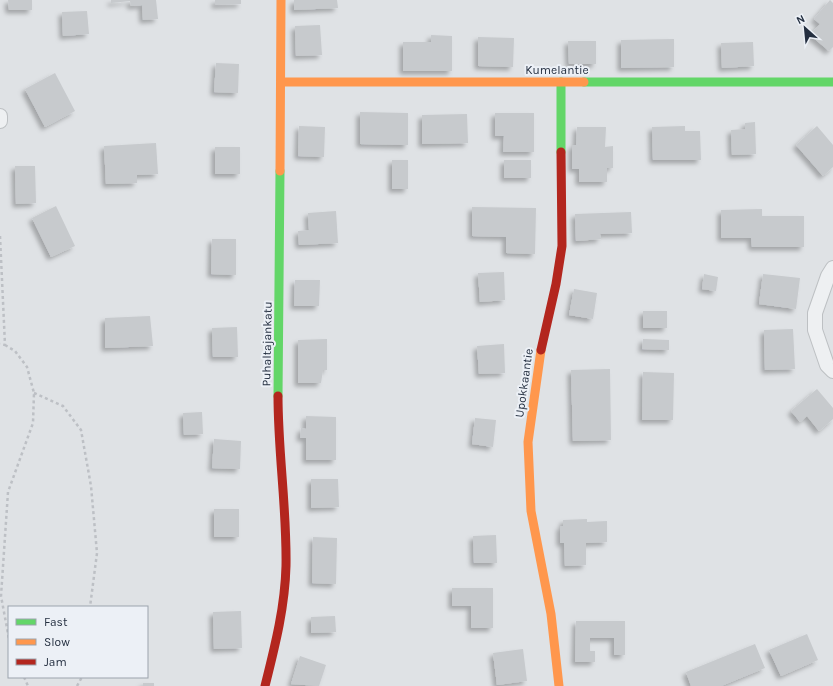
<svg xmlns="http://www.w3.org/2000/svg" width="833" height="686" font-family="Karla,sans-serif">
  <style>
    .building { fill: #c7cacd; filter: url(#shadow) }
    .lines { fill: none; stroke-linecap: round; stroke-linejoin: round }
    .street-casing { stroke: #bdc0c3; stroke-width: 16 }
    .path { stroke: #bdc0c5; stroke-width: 2.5; stroke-dasharray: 3 3; stroke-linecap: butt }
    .street { stroke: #eef0f2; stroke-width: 14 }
    .fast { stroke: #63d668; stroke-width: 9 }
    .slow { stroke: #ff974d; stroke-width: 9 }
    .jam { stroke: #b3261e; stroke-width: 9 }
    .labels { text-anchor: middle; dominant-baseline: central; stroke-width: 4; stroke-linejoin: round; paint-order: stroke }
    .street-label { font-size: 12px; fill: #242f40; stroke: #ecf0f6 }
  </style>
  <defs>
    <filter id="shadow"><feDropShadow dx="-3.5" dy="3.5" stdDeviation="2" flood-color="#0004"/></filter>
  </defs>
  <rect width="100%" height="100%" fill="#dfe2e5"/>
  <path class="building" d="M 8,0 L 32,0 L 32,10 L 9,10 Z
    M 111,0 L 156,0 L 158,19 L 143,20 L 142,5 L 131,6 L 130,1 L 111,3 Z
    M 215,0 L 241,0 L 241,4 L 215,5 Z
    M 294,0 L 337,0 L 338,8 L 294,10 Z
    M 830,0 L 833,3 L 833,47 L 829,51 L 810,35 L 820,24 L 814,19 Z
    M 87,11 L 89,34 L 63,36 L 62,12 Z
    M 320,25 L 322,55 L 296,56 L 295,26 Z
    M 431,35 L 452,36 L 452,71 L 403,71 L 403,42 L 431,42 Z
    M 478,37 L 514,38 L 513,67 L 478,66 Z
    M 674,39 L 674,67 L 621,68 L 621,40 Z
    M 568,41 L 596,41 L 596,64 L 569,64 Z
    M 753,42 L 754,66 L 722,68 L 721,43 Z
    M 216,63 L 239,64 L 238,93 L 214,92 Z
    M 55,73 L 75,111 L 45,127 L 25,89 Z
    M 360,112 L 408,113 L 408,145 L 360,144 Z
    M 495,113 L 534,113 L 534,152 L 503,152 L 504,136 L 495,136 Z
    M 467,114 L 468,143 L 422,144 L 422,115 Z
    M 755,122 L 756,154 L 732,155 L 731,130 L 745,129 L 745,123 Z
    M 299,126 L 325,127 L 324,157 L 298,156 Z
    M 685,126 L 685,131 L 700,131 L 701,160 L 653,160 L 652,127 Z
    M 817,126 L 833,145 L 833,167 L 823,176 L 796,145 Z
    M 577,127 L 606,127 L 605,147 L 613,146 L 613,168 L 607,168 L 607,182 L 579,182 L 579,169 L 572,169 L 572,145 L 576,145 Z
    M 156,143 L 158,174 L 137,175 L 137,183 L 106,184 L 104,146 Z
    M 215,147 L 240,147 L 240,174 L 215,174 Z
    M 392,160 L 408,160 L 408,189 L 392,189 Z
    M 504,160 L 531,160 L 531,178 L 504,178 Z
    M 15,166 L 35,166 L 36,203 L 16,204 Z
    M 56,206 L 75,246 L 51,257 L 32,218 Z
    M 472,207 L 536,208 L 535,254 L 506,253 L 506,237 L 472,236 Z
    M 762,209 L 762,216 L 804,216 L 804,247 L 752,247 L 751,238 L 721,238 L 721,210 Z
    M 336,211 L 338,243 L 299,245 L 298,231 L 309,230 L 308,213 Z
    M 631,212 L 632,233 L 600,234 L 601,239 L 576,241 L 575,214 Z
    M 212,239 L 236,239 L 236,275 L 211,274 Z
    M 504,272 L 505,300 L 480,302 L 478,273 Z
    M 704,274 L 718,277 L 716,291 L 702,289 Z
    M 763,274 L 800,278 L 796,309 L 759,304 Z
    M 295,280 L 320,280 L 319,306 L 294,306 Z
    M 574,289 L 597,293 L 593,319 L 569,315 Z
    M 643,311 L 667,311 L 667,328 L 643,328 Z
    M 150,316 L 153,346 L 105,348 L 105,318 Z
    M 237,327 L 238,357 L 213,357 L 212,328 Z
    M 793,329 L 795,369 L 765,370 L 764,330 Z
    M 327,339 L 327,370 L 323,370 L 321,383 L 298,383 L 298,340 Z
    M 643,339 L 669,340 L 669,350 L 642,349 Z
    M 504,344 L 505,373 L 479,374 L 477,346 Z
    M 610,369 L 611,440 L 573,441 L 571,370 Z
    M 643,372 L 674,373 L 673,420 L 642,420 Z
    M 817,389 L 833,408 L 833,419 L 819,431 L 807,416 L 800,422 L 791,411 Z
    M 202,412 L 203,434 L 184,435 L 183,413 Z
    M 306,416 L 336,417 L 336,460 L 306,460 L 306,438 L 300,438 L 301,428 L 306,429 Z
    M 475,418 L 496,420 L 493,447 L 472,444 Z
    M 214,439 L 241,441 L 240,469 L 212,468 Z
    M 311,479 L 338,479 L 339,507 L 311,508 Z
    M 214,509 L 239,509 L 239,537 L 214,537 Z
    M 587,519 L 587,522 L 607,521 L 607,542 L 586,543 L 586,565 L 565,566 L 564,543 L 560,543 L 560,526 L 563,526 L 563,520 Z
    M 496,535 L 497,563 L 474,563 L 473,536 Z
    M 313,537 L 337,538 L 336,584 L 312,583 Z
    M 452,588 L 493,588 L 493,628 L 471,628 L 471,606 L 452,606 Z
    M 241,611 L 242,648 L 214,649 L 213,612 Z
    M 335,616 L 336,632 L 311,633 L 311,617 Z
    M 576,621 L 625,621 L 625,655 L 614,655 L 614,638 L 590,638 L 590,651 L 595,651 L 595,662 L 575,662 Z
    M 807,634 L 818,660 L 781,676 L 769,650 Z
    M 755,644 L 765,668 L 721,686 L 691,686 L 686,672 Z
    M 523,649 L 527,681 L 497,685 L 493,653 Z
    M 300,656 L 326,665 L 319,686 L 291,684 Z
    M 143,683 L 154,683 L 154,686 L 143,686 Z"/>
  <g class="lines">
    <g class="street-casing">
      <path id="street" d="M 0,116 L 0,121
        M 833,268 L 828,276 L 815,313 L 815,330 L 827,365 L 833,371"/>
    </g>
    <path class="path" d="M 0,236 L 5,345 L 0,344
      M 5,345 L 15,351 L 27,367 L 34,393 L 33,423 L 8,492 L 1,596 L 9,639
      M 34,393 L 63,406 L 81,430 L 91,486 L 97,553 L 90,607
      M 24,677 L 28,686
      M 77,686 L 82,677"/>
    <use href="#street" class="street"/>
    <path class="fast" d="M 561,82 L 561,152
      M 584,82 L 833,82
      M 278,396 L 280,171"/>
    <path class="slow" d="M 281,82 L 584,82
      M 280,171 L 281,0
      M 541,350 L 528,442 L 531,511 L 551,614 L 559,686"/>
    <path class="jam" d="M 541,350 L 556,284 L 562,246 L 561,152
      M 265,686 C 275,646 285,607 286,566 C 287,509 278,453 278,396"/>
  </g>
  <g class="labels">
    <g class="street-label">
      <text x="557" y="70">Kumelantie</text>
      <text transform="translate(267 344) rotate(-89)">Puhaltajankatu</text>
      <text transform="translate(524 383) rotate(-82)">Upokkaantie</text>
    </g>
  </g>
  <rect x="8" y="606" width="140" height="72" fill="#ecf0f6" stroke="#9ca3ad"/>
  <rect x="16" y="619" width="20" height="6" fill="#63d668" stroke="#9ca3ad"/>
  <text x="44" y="626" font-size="12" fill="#242f40">Fast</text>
  <rect x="16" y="639" width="20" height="6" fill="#ff974d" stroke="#9ca3ad"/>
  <text x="44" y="646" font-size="12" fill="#242f40">Slow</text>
  <rect x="16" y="659" width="20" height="6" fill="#b3261e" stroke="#9ca3ad"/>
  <text x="44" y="666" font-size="12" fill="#242f40">Jam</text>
  <g transform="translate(805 28) rotate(333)" stroke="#ecf0f6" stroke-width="3" paint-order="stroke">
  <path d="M0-3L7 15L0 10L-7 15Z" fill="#242f40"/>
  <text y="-6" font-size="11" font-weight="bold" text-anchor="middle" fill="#242f40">N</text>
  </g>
</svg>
